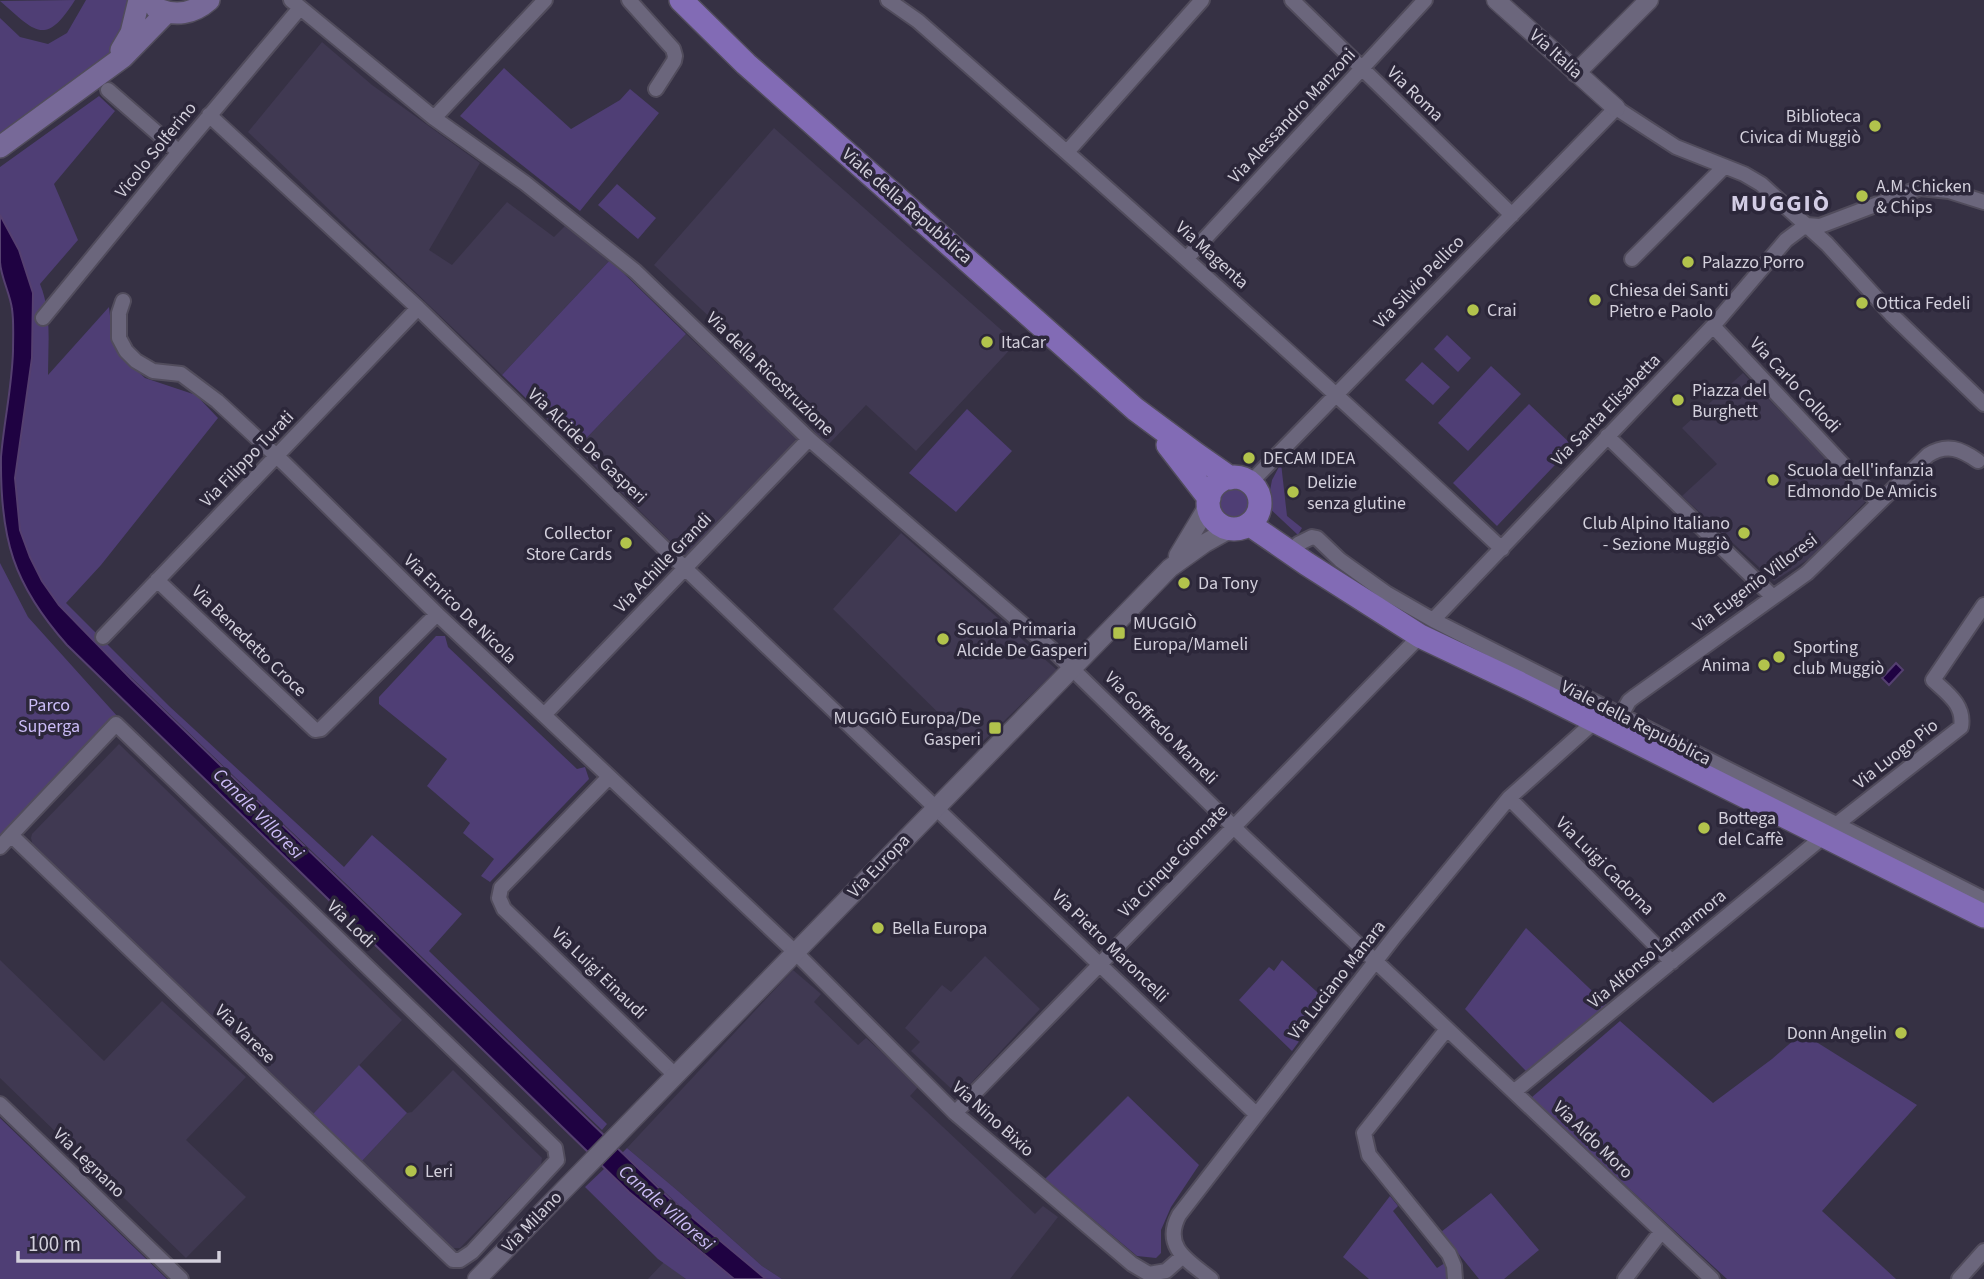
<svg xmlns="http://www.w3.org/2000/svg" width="1984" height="1279" font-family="'Source Sans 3',sans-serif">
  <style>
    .built { fill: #403952 }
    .green { fill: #4f3e75 }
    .water { fill: #1f0242; stroke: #554070; stroke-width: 2 }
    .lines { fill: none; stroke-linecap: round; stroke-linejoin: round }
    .minor-casing { stroke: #514c5c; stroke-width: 18 }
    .tertiary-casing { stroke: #514c5c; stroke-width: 21 }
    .secondary-casing { stroke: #514c5c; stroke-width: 24 }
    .primary-casing { stroke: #514c5c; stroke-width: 26 }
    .minor { stroke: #6b667c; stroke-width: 14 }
    .tertiary { stroke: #6b667c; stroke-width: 18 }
    .secondary { stroke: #776998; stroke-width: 21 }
    .primary { stroke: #826bb5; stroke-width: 23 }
    .poi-dot { fill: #b2c34c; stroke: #2c273a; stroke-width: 2.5 }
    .labels { text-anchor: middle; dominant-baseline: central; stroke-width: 7; stroke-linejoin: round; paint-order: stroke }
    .street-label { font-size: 18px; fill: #d3d0dc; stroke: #2c273a }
    .poi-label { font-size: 18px; fill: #d3d0dc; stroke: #2c273a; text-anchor: start }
    .park-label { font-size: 18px; fill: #ccbdf8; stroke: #2c273a }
    .water-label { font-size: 19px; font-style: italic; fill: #cdbdf8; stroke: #2c273a }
    .district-label { font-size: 24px; font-weight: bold; letter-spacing: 2px; fill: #d2cce4; stroke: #2c273a }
  </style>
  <rect width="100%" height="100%" fill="#363144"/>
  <path class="built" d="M 322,42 L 372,85 L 480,163 L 429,250 L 452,265 L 507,202 L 554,237 L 565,226 L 610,260 L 502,375 L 248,132 Z
    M 774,128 L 1016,343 L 916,451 L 866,405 L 829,444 L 816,434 L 794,396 L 654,265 Z
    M 686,334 L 798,439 L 685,556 L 577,448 Z
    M 1743,373 L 1867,500 L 1809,559 L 1774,581 L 1682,496 L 1717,464 L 1682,428 Z
    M 901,533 L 1057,670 L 975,749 L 833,609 Z
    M 119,744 L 402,1020 L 313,1114 L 33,846 L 31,838 L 32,834 Z
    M 985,956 L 1040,1009 L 959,1096 L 911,1051 L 920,1042 L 905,1028 L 942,985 L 951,992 Z
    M 0,960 L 104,1061 L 162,1001 L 246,1077 L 186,1140 L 246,1197 L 186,1258 L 0,1078 Z
    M 793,970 L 821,994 L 814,1002 L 858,1045 L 866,1038 L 919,1086 L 910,1096 L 977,1159 L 1035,1214 L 1043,1206 L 1058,1217 L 1010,1279 L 782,1279 L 762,1266 L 678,1191 L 627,1148 Z
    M 453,1070 L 542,1158 L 541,1165 L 460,1248 L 451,1248 L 362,1161 L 407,1113 L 412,1112 Z
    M 664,1262 L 686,1279 L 648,1279 Z"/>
  <path class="green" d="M 75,0 C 45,48 35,31 0,1 Z
    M 86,0 L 131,0 L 117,49 L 0,139 L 0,18 L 20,37 L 48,44 L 67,33 Z
    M 504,68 L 571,129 L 620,100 L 630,89 L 659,113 L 580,211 L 460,116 Z
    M 99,96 L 115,111 L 54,184 L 78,240 L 40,284 C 52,313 48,344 48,375 L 109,307 L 113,342 L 120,355 L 145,378 L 196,395 L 218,418 L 101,565 L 66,603 L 169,706 L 344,867 L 372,835 L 462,914 L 429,951 L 607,1124 L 602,1130 L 83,631 L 59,605 L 42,581 L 30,557 L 20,530 L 15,478 L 32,322 L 33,293 L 19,250 L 0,215 L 0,167 Z
    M 617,184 L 656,218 L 638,239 L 598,205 Z
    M 610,260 L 686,334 L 577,448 L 502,375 Z
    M 1447,335 L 1471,358 L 1458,372 L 1434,349 Z
    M 1422,362 L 1450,387 L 1433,405 L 1405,380 Z
    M 1491,366 L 1521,394 L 1468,451 L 1438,423 Z
    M 1529,404 L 1573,446 L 1497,526 L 1453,483 Z
    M 967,409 L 1012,451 L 956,512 L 909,473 Z
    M 1281,463 L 1287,516 L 1302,528 L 1298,535 L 1267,506 L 1272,480 Z
    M1220 502a15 15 0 1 1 30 0a15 15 0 1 1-30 0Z
    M 0,563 L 28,617 L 118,717 L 0,839 Z
    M 436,636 L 445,636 L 448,647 L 577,769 L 585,767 L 589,779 L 490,882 L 481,876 L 494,859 L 463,833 L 470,823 L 427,786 L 447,759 L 379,704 L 379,697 Z
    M 1526,928 L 1608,1006 L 1526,1071 L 1465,1009 Z
    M 1282,960 L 1328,1002 L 1292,1051 L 1239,1000 L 1269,967 L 1274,971 Z
    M 1620,1021 L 1713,1103 L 1772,1059 L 1802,1033 L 1917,1105 L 1822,1211 L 1896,1279 L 1727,1279 L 1531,1098 Z
    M 359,1065 L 407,1113 L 362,1161 L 313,1114 Z
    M 1128,1096 L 1199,1165 L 1171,1207 L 1161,1230 L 1161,1253 L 1156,1258 L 1137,1256 L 1045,1179 Z
    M 0,1118 L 167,1279 L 0,1279 Z
    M 627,1148 L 678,1191 L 762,1266 L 782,1279 L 766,1279 L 762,1276 L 705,1229 L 622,1153 Z
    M 605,1168 L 654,1213 L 734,1279 L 686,1279 L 658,1259 L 585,1187 Z
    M 1491,1193 L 1539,1250 L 1504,1279 L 1479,1279 L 1441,1232 Z
    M 1390,1196 L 1398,1206 L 1393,1211 L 1437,1268 L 1445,1263 L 1450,1272 L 1449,1279 L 1369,1279 L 1343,1257 Z"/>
  <path class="water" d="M 0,215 L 19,250 L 33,293 L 32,358 L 15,478 L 20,530 L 30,557 L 42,581 L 59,605 L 131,679 L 669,1198 L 766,1279 L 734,1279 L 629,1192 L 67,645 C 13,584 0,539 1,457 C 4,421 12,387 13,351 C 13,338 14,322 12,309 C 10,293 1,278 0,262 C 0,247 0,230 0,215 Z
    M 1896,663 L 1903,670 L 1889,685 L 1882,678 Z"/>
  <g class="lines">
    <g class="minor-casing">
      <path id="minor" d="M 291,0 L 434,118 L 525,183 L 635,271 L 809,439 L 1056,653 L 1245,838 L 1712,1279
        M 629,0 L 673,49 L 675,56 L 674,61 L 656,89
        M 888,0 L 918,21 C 1115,194 1311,369 1502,549
        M 1292,0 L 1512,215
        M 108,90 L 179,152
        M 209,115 L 418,308 L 668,552 L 1256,1114
        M 434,118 L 545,0
        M 1067,152 L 1202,0
        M 1806,225 L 1820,226 L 1920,188 L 1949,191 L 1984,202
        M 1187,258 L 1425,0
        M 1632,259 L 1724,167
        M 123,301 L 119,313 L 119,338 L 126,351 L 136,361 L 153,371 L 181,374 L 217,401 L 284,463 L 437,614 L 795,952 L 955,1113 L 1132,1264 L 1149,1274 L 1166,1271 L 1183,1256
        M 43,318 L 179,152 L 300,8
        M 1713,326 L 1878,502
        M 1607,436 L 1772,596
        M 1250,483 L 1616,108 L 1676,147 L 1744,174 L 1761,184 L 1827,244 L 1892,315 L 1984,404
        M 1298,544 L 1312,537 L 1317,538 L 1340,560 L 1386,593 L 1433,620 L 1984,899
        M 157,580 L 315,730 L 321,729 L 437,614
        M 1433,620 L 1713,326 L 1786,240 L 1806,225
        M 103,637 L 418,308
        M 544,715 L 809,439
        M 1621,715 L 1629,701 L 1634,697 L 1807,573 L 1928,455 C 1947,443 1961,449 1978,461
        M 609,777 L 501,888 L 499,898 L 504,909 L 675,1075
        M 1509,798 L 1672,962
        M 1837,824 L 1961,727 C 1965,705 1947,693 1933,680 L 1984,605
        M 0,847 L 11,835 L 116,724 L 555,1148 L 557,1160 L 472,1252 L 460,1260 L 453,1260 L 11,835
        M 1447,1029 L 1364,1133 L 1369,1155 L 1449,1254 L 1454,1266 L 1455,1279
        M 1515,1091 L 1824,836
        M 0,1104 L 181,1279
        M 955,1113 L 1420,636
        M 1211,1279 C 1188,1261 1162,1247 1179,1215 L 1395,936 L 1509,798 L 1594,722
        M 1625,1279 L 1661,1232
        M 1959,1279 L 1984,1251"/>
    </g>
    <g class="tertiary-casing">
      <path id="tertiary" d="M 1496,0 L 1616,108
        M 1576,73 L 1649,0
        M 1178,556 L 1208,506
        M 477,1279 L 1170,568 L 1205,543 L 1230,529"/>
    </g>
    <g class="secondary-casing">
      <path id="secondary" d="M 156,8 C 175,17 193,14 209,0
        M 121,50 L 131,33 L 139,0
        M 0,147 L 123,57 L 167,12"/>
    </g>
    <g class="primary-casing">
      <path id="primary" d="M 681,0 L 746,64 L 1135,409 L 1197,455 L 1230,478
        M 1168,445 L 1209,498
        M1208 503a26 26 0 1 1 52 0a26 26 0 1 1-52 0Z
        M 1249,524 L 1307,564 L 1420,636 L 1519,683 L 1984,916"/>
    </g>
    <use href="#minor" class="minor"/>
    <use href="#tertiary" class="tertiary"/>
    <use href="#secondary" class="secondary"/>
    <use href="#primary" class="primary"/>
  </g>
  <g class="poi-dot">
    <circle cx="1875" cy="126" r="7"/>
    <circle cx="1862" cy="196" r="7"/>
    <circle cx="1688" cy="262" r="7"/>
    <circle cx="1595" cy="300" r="7"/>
    <circle cx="1862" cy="303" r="7"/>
    <circle cx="1473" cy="310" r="7"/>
    <circle cx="987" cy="342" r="7"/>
    <circle cx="1678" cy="400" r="7"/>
    <circle cx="1249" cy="458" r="7"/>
    <circle cx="1773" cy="480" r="7"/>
    <circle cx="1293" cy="492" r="7"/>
    <circle cx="1744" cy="533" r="7"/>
    <circle cx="626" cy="543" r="7"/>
    <circle cx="1184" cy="583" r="7"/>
    <rect x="1112" y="626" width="14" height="14" rx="3.5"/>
    <circle cx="943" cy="639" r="7"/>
    <circle cx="1779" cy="657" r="7"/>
    <circle cx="1764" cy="665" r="7"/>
    <rect x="988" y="721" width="14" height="14" rx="3.5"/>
    <circle cx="1704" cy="828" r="7"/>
    <circle cx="878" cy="928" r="7"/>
    <circle cx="1901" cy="1033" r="7"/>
    <circle cx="411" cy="1171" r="7"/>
  </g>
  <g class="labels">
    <g class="street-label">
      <text transform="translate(1556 54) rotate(42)">Via Italia</text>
      <text transform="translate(1415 94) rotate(44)">Via Roma</text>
      <text transform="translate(1292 116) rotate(-47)">Via Alessandro Manzoni</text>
      <text transform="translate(156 150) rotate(-51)">Vicolo Solferino</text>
      <text transform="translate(907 206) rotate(41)">Viale della Repubblica</text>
      <text transform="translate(1212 255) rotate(42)">Via Magenta</text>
      <text transform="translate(1419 282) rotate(-46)">Via Silvio Pellico</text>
      <text transform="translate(770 374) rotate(44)">Via della Ricostruzione</text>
      <text transform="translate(1795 385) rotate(47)">Via Carlo Collodi</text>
      <text transform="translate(1606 410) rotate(-46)">Via Santa Elisabetta</text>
      <text transform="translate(587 446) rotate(44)">Via Alcide De Gasperi</text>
      <text transform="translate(247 459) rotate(-46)">Via Filippo Turati</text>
      <text transform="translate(663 563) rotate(-46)">Via Achille Grandi</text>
      <text transform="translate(1755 583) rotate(-37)">Via Eugenio Villoresi</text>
      <text transform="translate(460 609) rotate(44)">Via Enrico De Nicola</text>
      <text transform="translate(249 641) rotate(44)">Via Benedetto Croce</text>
      <text transform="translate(1636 723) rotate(27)">Viale della Repubblica</text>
      <text transform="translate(1161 728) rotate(45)">Via Goffredo Mameli</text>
      <text transform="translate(1896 754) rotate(-38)">Via Luogo Pio</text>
      <text transform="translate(1173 861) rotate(-46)">Via Cinque Giornate</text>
      <text transform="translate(879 866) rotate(-46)">Via Europa</text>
      <text transform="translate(1605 866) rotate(45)">Via Luigi Cadorna</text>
      <text transform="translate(351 924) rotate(44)">Via Lodi</text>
      <text transform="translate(1110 946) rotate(44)">Via Pietro Maroncelli</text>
      <text transform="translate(1657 949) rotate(-40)">Via Alfonso Lamarmora</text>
      <text transform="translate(599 973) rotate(44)">Via Luigi Einaudi</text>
      <text transform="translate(1337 980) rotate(-52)">Via Luciano Manara</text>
      <text transform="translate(245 1034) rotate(44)">Via Varese</text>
      <text transform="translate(993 1119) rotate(42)">Via Nino Bixio</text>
      <text transform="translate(1593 1140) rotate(44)">Via Aldo Moro</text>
      <text transform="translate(89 1163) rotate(44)">Via Legnano</text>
      <text transform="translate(532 1222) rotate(-46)">Via Milano</text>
    </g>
    <g class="poi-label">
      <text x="1861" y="116" text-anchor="end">Biblioteca<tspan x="1861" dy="21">Civica di Muggiò</tspan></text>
      <text x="1876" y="186">A.M. Chicken<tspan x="1876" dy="21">&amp; Chips</tspan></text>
      <text x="1702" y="262">Palazzo Porro</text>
      <text x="1609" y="290">Chiesa dei Santi<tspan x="1609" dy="21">Pietro e Paolo</tspan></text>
      <text x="1876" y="303">Ottica Fedeli</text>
      <text x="1487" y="310">Crai</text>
      <text x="1001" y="342">ItaCar</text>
      <text x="1692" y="390">Piazza del<tspan x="1692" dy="21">Burghett</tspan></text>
      <text x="1263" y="458">DECAM IDEA</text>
      <text x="1787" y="470">Scuola dell'infanzia<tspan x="1787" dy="21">Edmondo De Amicis</tspan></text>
      <text x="1307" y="482">Delizie<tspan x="1307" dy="21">senza glutine</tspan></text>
      <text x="1730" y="523" text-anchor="end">Club Alpino Italiano<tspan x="1730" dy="21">- Sezione Muggiò</tspan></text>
      <text x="612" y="533" text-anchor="end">Collector<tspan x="612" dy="21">Store Cards</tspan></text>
      <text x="1198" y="583">Da Tony</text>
      <text x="1133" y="623">MUGGIÒ<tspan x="1133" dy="21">Europa/Mameli</tspan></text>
      <text x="957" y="629">Scuola Primaria<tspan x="957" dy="21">Alcide De Gasperi</tspan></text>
      <text x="1793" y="647">Sporting<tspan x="1793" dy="21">club Muggiò</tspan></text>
      <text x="1750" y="665" text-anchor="end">Anima</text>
      <text x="981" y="718" text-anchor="end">MUGGIÒ Europa/De<tspan x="981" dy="21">Gasperi</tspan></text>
      <text x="1718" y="818">Bottega<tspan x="1718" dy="21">del Caffè</tspan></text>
      <text x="892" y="928">Bella Europa</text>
      <text x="1887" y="1033" text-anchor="end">Donn Angelin</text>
      <text x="425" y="1171">Leri</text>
    </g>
    <g class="park-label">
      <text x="49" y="705">Parco<tspan x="49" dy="21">Superga</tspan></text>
    </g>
    <g class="water-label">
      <text transform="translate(258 814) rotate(45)">Canale Villoresi</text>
      <text transform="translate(666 1208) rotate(41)">Canale Villoresi</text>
    </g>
    <g class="district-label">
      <text x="1781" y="203">MUGGIÒ</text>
    </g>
  </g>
  <path d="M18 1251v10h201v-10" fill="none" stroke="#d3d0dc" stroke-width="3.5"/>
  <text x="28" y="1251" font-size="21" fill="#d3d0dc" stroke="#2c273a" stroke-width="5" paint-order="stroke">100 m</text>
</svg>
